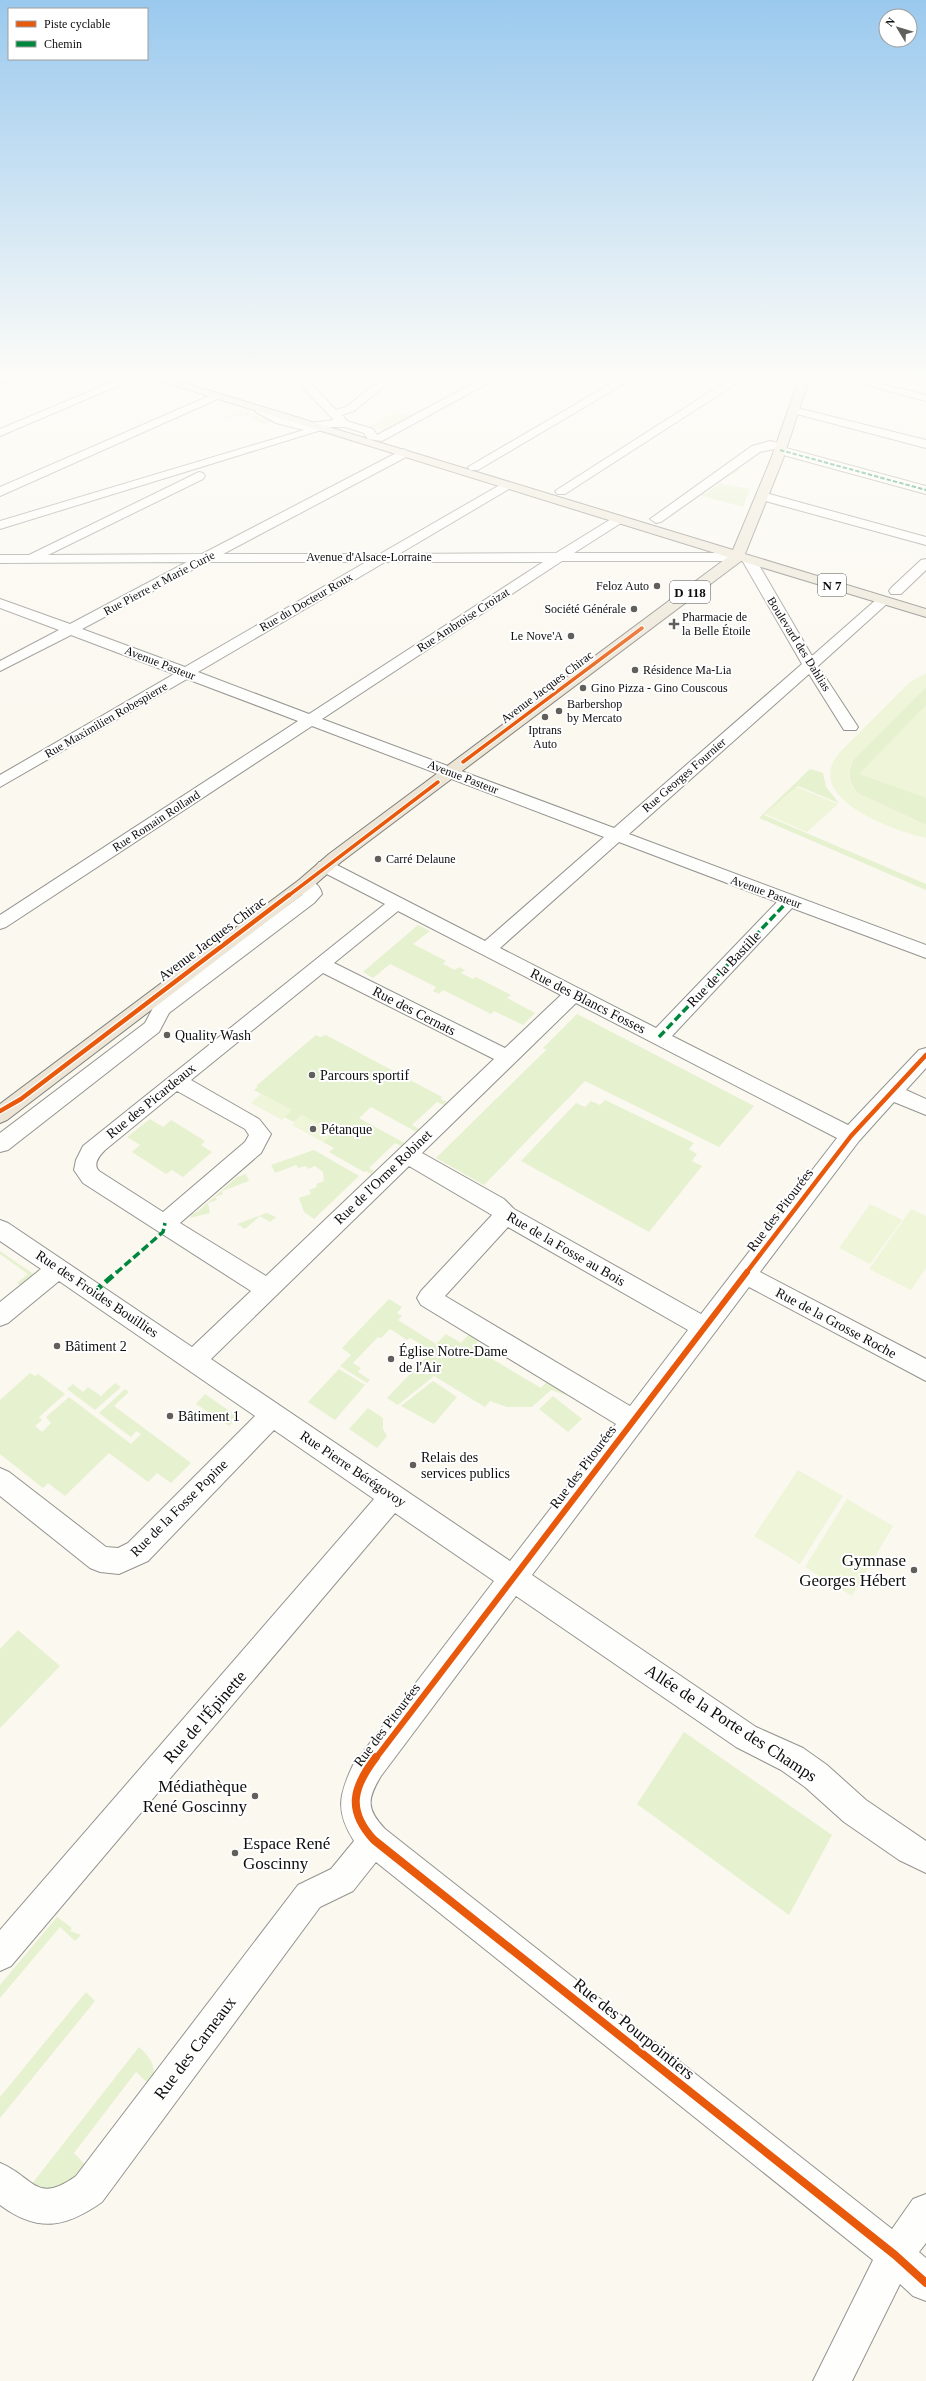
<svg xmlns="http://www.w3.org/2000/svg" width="926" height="2381" font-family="Georgia,serif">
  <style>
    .green { fill: #e6f1cf }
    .pitch { fill: #eff5d9 }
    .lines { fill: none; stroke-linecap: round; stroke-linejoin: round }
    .minor-casing { stroke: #94938f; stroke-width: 2 }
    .major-casing { stroke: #81807c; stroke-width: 2 }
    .minor { fill: #fefefd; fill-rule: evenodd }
    .major { fill: #ede6d7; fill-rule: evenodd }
    .quiet-far2 { stroke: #00873e; stroke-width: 2; stroke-dasharray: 4.5 2; stroke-linecap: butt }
    .quiet-far1 { stroke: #00873e; stroke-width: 3.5; stroke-dasharray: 8 3.5; stroke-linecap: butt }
    .quiet { stroke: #00873e; stroke-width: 5; stroke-dasharray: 10 5; stroke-linecap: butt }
    .cycleway-far3-casing { stroke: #fff; stroke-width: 5.5 }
    .cycleway-far2-casing { stroke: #fff; stroke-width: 7 }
    .cycleway-far1-casing { stroke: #fff; stroke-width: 8 }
    .cycleway-casing { stroke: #fff; stroke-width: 10 }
    .cycleway-far3 { stroke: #e8590c; stroke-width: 3.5 }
    .cycleway-far2 { stroke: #e8590c; stroke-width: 4.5 }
    .cycleway-far1 { stroke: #e8590c; stroke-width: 6 }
    .cycleway { stroke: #e8590c; stroke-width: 8 }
    .poi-dot { fill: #605f5c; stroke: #fff; stroke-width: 1.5 }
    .labels { text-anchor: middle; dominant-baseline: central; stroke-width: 4; stroke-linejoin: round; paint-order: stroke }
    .far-street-label { font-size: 12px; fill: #0d0d0d; stroke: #fff }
    .far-poi-label { font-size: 12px; fill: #0d0d0d; stroke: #fff; text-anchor: start }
    .shield { fill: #fff; stroke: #565656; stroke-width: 1 }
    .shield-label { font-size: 13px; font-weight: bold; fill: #0d0d0d }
    .street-label { font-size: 14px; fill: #0d0d0d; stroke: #fff }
    .poi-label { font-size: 14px; fill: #0d0d0d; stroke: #fff; text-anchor: start }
    .near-poi-label { font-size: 17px; fill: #0d0d0d; stroke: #fff; text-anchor: end }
    .near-street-label { font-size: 17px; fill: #0d0d0d; stroke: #fff }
  </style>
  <rect width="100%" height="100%" fill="#fbf8f0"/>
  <path class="green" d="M 241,411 L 273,421 L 263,424 L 245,414 L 222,420 Z
    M 397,412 L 410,416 L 384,430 L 370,426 Z
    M 740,467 L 739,471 L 716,483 L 750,489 L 743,507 L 699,495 L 707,493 L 718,485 L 716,483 Z
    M 926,687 L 926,825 L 857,793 C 848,781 847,771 854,759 Z
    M 810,769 L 823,773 L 826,787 L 839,803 L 798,786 L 764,815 L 926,884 L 926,890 L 759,818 Z
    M 418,925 L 430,931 L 413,944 L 446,961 L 443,964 L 455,970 L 459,967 L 465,970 L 461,973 L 473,979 L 476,977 L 511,995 L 507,998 L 535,1013 L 523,1025 L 494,1011 L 491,1014 L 443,990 L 439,994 L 433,991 L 436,987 L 390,964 L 373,978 L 363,972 Z
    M 577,1014 L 754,1106 L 719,1147 L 585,1081 L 484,1185 L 436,1158 L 544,1052 L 547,1050 L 543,1048 Z
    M 316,1035 L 320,1037 L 326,1035 L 442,1097 L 441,1099 L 451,1104 L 448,1107 L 437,1102 L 412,1125 L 423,1131 L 420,1134 L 371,1107 L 359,1118 L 408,1145 L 405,1148 L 395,1143 L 369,1168 L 374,1171 L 371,1174 L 366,1171 L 364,1172 L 329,1152 L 334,1148 L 323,1142 L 333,1133 L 302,1115 L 294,1122 L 284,1117 L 291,1110 L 254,1090 L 258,1087 L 256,1086 Z
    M 605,1100 L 694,1143 L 689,1149 L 697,1154 L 692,1161 L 702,1166 L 649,1232 L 521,1161 L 576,1103 L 585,1107 L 591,1101 L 600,1105 Z
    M 150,1119 L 163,1127 L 171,1120 L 205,1141 L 201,1145 L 212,1152 L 183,1177 L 172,1170 L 166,1174 L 132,1152 L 140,1145 L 127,1137 Z
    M 314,1150 L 359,1176 L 314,1219 L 304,1212 L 299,1198 L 311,1194 L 309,1190 L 317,1187 L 316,1184 L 324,1181 L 323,1172 L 315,1166 L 308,1169 L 306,1166 L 298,1168 L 296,1165 L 275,1173 L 271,1165 Z
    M 246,1174 L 249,1181 L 222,1191 L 223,1194 L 215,1197 L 217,1200 L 208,1203 L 210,1213 L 190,1218 L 191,1214 L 197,1212 L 237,1177 Z
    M 267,1213 L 276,1217 L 270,1222 L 260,1216 L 245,1229 L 237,1224 Z
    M 0,1251 L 35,1275 L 22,1286 L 17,1283 L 28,1274 L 0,1254 Z
    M 389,1299 L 402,1307 L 397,1313 L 402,1316 L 398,1320 L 436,1344 L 446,1334 L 461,1343 L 470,1333 L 482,1337 L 475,1345 L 484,1351 L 482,1353 L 541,1388 L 550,1378 L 567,1388 L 566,1395 L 551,1390 L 532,1407 L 507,1407 L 490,1401 L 485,1407 L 434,1376 L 398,1405 L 387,1398 L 429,1354 L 422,1350 L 424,1346 L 410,1338 L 407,1340 L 390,1329 L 381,1338 L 378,1337 L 353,1363 L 361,1368 L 358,1372 L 370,1380 L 367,1383 L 340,1366 L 351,1355 L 342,1348 Z
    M 339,1369 L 365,1385 L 335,1420 L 308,1402 Z
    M 30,1373 L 35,1376 L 38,1374 L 65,1394 L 39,1417 L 42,1420 L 35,1426 L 42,1432 L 51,1423 L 46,1417 L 69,1397 L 131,1444 L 141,1434 L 136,1431 L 131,1437 L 99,1413 L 125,1389 L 129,1392 L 114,1406 L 191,1463 L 171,1483 L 157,1473 L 148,1482 L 109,1453 L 65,1496 L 48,1483 L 43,1488 L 0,1454 L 0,1400 Z
    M 433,1381 L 457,1397 L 434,1424 L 401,1406 Z
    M 115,1383 L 121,1387 L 95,1410 L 67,1389 L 73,1384 L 83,1392 L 88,1387 L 101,1396 Z
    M 205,1394 L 238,1417 L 229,1426 L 196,1404 Z
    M 553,1396 L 582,1419 L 568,1432 L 539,1409 Z
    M 368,1408 L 383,1418 L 383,1429 L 387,1436 L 377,1448 L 349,1429 Z
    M 18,1630 L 60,1666 L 0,1728 L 0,1649 Z
    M 684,1732 L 832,1835 L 789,1915 L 637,1804 Z
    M 57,1917 L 72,1928 L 70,1931 L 81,1935 L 75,1941 L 60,1927 L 0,1998 L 0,1985 Z
    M 86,1992 L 95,2001 L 0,2118 L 0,2097 Z
    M 139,2047 C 154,2061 156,2067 152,2087 L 136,2072 L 74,2153 L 91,2171 L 80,2179 L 41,2195 L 9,2177 L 16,2169 L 31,2185 Z"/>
  <path class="pitch" d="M 926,673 L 926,687 L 854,759 C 846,771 848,782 857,793 L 926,825 L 926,838 C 894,831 798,797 841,751 L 910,682 Z
    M 926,705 L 926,798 L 859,774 Z
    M 797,787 L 838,804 L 807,832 L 765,814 Z
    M 261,1094 L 292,1110 L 282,1120 L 251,1103 Z
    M 302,1115 L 334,1132 L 323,1142 L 292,1125 Z
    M 870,1204 L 902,1220 L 870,1264 L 839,1248 Z
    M 911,1209 L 926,1216 L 926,1268 L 911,1290 L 869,1269 Z
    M 798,1470 L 843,1496 L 800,1564 L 754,1536 Z
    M 847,1499 L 893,1526 L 852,1596 L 805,1567 Z"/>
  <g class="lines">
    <g class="minor-casing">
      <path id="minor" d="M 3,376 L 18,376 L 0,384 L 0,377 Z
        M 126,376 L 141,376 L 0,436 L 0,429 Z
        M 297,376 L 308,376 L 311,384 L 336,410 L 346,407 L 385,376 L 397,376 L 354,411 L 342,415 L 347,421 L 373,429 L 377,435 L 487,376 L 501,376 L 382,441 L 368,439 L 364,433 L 345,427 L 331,427 L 0,529 L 0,521 L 304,430 L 276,423 L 256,412 L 256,408 C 265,405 285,419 297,422 C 310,424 320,422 334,420 L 302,387 Z
        M 624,376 L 637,376 L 478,470 L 470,470 L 468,467 Z
        M 735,376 L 748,376 L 565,494 L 557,494 L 555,491 Z
        M 832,376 L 851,376 L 926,395 L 926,401 Z
        M 216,393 L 222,396 L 220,398 L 0,496 L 0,487 Z
        M 793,407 L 926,440 L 926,448 L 789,412 L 789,408 Z
        M 770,441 L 785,444 L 786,448 L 926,486 L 926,494 L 776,453 L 775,449 L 760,452 L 661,522 L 656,523 L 650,519 L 752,446 Z
        M 404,449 L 410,453 L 408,456 L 223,554 L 380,554 L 505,482 L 509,483 L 511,486 L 509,489 L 399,554 L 556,553 L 616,516 L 622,520 L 621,523 L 574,553 L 737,553 L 744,557 L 737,561 L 562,561 L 322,719 L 614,828 L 802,664 L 742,560 L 744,557 L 754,557 L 756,560 L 812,656 L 878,598 L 883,597 L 890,601 L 818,666 L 858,727 L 856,730 L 844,730 L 809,674 L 629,834 L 926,945 L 926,958 L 792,908 L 672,1036 L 848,1125 L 919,1050 L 926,1048 L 926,1068 L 906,1090 L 926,1099 L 926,1115 L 894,1102 L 859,1141 L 760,1272 L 926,1359 L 926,1381 L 749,1287 L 532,1575 L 756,1727 L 803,1748 L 827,1765 L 866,1800 L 926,1841 L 926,1873 L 899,1860 L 844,1822 L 805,1787 L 781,1770 L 736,1747 L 516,1596 L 381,1776 C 367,1799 366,1809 385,1829 L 892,2229 L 913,2199 L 926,2194 L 926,2243 L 919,2252 L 926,2258 L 926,2301 L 913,2296 L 900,2284 L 852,2381 L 813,2381 L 873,2260 L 376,1862 L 353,1891 L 320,1907 L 102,2202 C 65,2228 38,2233 0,2205 L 0,2163 C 34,2177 36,2205 76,2176 L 298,1885 L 331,1869 L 354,1841 C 335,1811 339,1795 353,1765 L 494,1581 L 395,1513 L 11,1966 L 0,1971 L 0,1930 L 374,1499 L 274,1430 L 148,1561 L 119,1574 L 100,1572 L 90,1568 L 0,1496 L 0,1468 L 9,1472 L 106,1547 L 118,1548 L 128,1543 L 255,1416 L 59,1281 L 8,1323 L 0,1326 L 0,1302 L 41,1269 L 0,1241 L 0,1220 L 8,1223 L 192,1347 L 251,1291 L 83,1183 L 74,1170 L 76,1160 L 83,1146 L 385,904 L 319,870 L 316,866 L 319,862 L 331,862 L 485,941 L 604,837 L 312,726 L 6,927 L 0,929 L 0,915 L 298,721 L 187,679 L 0,787 L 0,775 L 174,674 L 71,635 L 0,671 L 0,661 L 59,630 L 0,608 L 0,599 L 70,624 L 187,562 L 0,563 L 0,555 L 29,555 L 199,472 L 203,473 L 205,476 L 203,479 L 48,555 L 202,554 ZM 207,562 L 366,562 L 185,667 L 82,629 ZM 385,562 L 543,562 L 309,714 L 198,672 ZM 619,842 L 777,902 L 656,1028 L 500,948 ZM 398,911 L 561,995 L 505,1048 L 334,963 ZM 323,973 L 494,1059 L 266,1276 L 180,1223 L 261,1153 L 271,1134 L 259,1119 L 191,1080 ZM 576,1003 L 837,1138 L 701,1314 L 514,1209 L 504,1199 L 422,1153 ZM 177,1091 L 245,1129 L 249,1135 L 245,1142 L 163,1212 L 99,1171 C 92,1164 100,1155 105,1150 ZM 409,1166 L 492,1215 L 421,1291 L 417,1298 L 421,1305 L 616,1424 L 510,1561 L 211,1359 ZM 508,1227 L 688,1330 L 630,1406 L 445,1296 Z
        M 762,492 L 926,537 L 926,545 L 758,499 L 756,496 L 758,493 Z
        M 926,559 L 926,570 L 901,594 L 891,594 L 889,591 L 891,588 L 921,560 Z
        M 305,879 C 314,881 320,885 322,894 L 314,903 L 169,1013 L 159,1032 L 8,1150 L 0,1152 L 0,1133 L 145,1023 L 155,1004 L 302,895 L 304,891 L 296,884 L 299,880 Z"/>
    </g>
    <g class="major-casing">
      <path id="major" d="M 144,376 L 161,376 L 733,550 L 771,459 L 800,376 L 810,376 L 783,459 L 745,554 L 926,609 L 926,617 L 741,561 L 341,862 L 311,888 L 7,1120 L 0,1123 L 0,1104 L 299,880 L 329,854 L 728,557 Z"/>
    </g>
    <use href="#minor" class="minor"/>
    <use href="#major" class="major"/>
    <path class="quiet-far2" d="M 780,450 L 926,490"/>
    <path class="quiet-far1" d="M 659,1037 L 789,900
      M 116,1273 L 163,1232 L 165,1223"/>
    <path class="quiet" d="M 94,1292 L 117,1272"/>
    <g class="cycleway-far3-casing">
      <path id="cycleway-far3" d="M 463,762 L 642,628
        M 288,896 L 438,782"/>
    </g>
    <g class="cycleway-far2-casing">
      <path id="cycleway-far2" d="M 0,1111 L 21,1099 L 289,895
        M 746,1273 L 851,1136 L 926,1055"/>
    </g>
    <g class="cycleway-far1-casing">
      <path id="cycleway-far1" d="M 376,1758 L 747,1272"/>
    </g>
    <g class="cycleway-casing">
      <path id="cycleway" d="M 376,1757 C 353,1787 346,1810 374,1840 L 895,2255 L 926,2283"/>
    </g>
    <use href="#cycleway-far3" class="cycleway-far3"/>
    <use href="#cycleway-far2" class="cycleway-far2"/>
    <use href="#cycleway-far1" class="cycleway-far1"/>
    <use href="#cycleway" class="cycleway"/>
  </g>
  <linearGradient id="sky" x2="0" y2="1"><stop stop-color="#9ac9ee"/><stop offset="0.53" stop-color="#fdfcf8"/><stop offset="1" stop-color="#fdfcf8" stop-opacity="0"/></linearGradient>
  <rect width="926" height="710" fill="url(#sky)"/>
  <g class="poi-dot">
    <circle cx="657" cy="586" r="4"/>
    <circle cx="634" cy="609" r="4"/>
    <path d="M672 618h4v4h4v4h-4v4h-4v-4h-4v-4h4z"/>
    <circle cx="571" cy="636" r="4"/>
    <circle cx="635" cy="670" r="4"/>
    <circle cx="583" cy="688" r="4"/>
    <circle cx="559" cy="711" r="4"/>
    <circle cx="545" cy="717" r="4"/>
    <circle cx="378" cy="859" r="4"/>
    <circle cx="167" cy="1035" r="4"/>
    <circle cx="312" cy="1075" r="4"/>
    <circle cx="313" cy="1129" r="4"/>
    <circle cx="57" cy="1346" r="4"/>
    <circle cx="391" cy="1359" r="4"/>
    <circle cx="170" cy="1416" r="4"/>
    <circle cx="413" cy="1465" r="4"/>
    <circle cx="914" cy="1570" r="4"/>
    <circle cx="255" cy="1796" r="4"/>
    <circle cx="235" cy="1853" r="4"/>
  </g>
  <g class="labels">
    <g class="far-street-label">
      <text x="369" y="557">Avenue d'Alsace-Lorraine</text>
      <text transform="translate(159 583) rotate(-28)">Rue Pierre et Marie Curie</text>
      <text transform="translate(306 602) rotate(-30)">Rue du Docteur Roux</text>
      <text transform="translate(463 620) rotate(-33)">Rue Ambroise Croizat</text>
      <text transform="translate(799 644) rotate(58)">Boulevard des Dahlias</text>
      <text transform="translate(160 663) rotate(21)">Avenue Pasteur</text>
      <text transform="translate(547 687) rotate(-37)">Avenue Jacques Chirac</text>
      <text transform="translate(106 720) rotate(-30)">Rue Maximilien Robespierre</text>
      <text transform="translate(684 775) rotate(-41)">Rue Georges Fournier</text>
      <text transform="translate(463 777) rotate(21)">Avenue Pasteur</text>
      <text transform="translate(156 821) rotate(-33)">Rue Romain Rolland</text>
      <text transform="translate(766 892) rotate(20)">Avenue Pasteur</text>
    </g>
    <g class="far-poi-label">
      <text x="649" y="586" text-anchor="end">Feloz Auto</text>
      <text x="626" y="609" text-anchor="end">Société Générale</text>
      <text x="682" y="617">Pharmacie de<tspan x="682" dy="14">la Belle Étoile</tspan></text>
      <text x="563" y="636" text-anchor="end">Le Nove'A</text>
      <text x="643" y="670">Résidence Ma-Lia</text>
      <text x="591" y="688">Gino Pizza - Gino Couscous</text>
      <text x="567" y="704">Barbershop<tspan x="567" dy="14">by Mercato</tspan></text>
      <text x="545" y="730" text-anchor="middle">Iptrans<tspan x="545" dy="14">Auto</tspan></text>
      <text x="386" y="859">Carré Delaune</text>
    </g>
    <g class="shield">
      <rect x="818" y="574" width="28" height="22" rx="3"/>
      <rect x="670" y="581" width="40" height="22" rx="3"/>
    </g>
    <g class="shield-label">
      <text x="832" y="585">N 7</text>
      <text x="690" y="592">D 118</text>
    </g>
    <g class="street-label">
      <text transform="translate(212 939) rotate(-37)">Avenue Jacques Chirac</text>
      <text transform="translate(724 969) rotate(-46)">Rue de la Bastille</text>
      <text transform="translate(588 1001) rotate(27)">Rue des Blancs Fosses</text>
      <text transform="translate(414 1011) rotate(27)">Rue des Cernats</text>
      <text transform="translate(151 1101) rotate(-39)">Rue des Picardeaux</text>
      <text transform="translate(383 1177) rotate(-44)">Rue de l'Orme Robinet</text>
      <text transform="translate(780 1210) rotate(-53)">Rue des Pitourées</text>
      <text transform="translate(566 1249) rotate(30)">Rue de la Fosse au Bois</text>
      <text transform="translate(97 1294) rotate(34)">Rue des Froides Bouillies</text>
      <text transform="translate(836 1323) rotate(28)">Rue de la Grosse Roche</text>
      <text transform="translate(583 1467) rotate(-53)">Rue des Pitourées</text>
      <text transform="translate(353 1469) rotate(34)">Rue Pierre Bérégovoy</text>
      <text transform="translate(179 1508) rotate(-45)">Rue de la Fosse Popine</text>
      <text transform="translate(387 1725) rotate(-53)">Rue des Pitourées</text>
    </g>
    <g class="poi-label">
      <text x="175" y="1035">Quality Wash</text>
      <text x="320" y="1075">Parcours sportif</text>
      <text x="321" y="1129">Pétanque</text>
      <text x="65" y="1346">Bâtiment 2</text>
      <text x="399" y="1351">Église Notre-Dame<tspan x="399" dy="16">de l'Air</tspan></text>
      <text x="178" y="1416">Bâtiment 1</text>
      <text x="421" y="1457">Relais des<tspan x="421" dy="16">services publics</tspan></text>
    </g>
    <g class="near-poi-label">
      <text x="906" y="1560">Gymnase<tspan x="906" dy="20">Georges Hébert</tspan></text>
      <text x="247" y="1786">Médiathèque<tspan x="247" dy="20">René Goscinny</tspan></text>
      <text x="243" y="1843" text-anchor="start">Espace René<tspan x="243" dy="20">Goscinny</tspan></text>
    </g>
    <g class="near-street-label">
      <text transform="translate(205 1717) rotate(-49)">Rue de l'Épinette</text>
      <text transform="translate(731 1723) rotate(33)">Allée de la Porte des Champs</text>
      <text transform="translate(634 2029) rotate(39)">Rue des Pourpointiers</text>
      <text transform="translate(195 2048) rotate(-53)">Rue des Carneaux</text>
    </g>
  </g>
  <rect x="8" y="8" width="140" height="52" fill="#ffffff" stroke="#9e9e9e"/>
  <rect x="16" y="21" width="20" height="6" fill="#e8590c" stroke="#9e9e9e"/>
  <text x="44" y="28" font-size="12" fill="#0d0d0d">Piste cyclable</text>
  <rect x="16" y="41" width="20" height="6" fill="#00873e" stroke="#9e9e9e"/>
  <text x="44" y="48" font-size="12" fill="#0d0d0d">Chemin</text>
  <g transform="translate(898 28) rotate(308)"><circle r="19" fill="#ffffff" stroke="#9e9e9e"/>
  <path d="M0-3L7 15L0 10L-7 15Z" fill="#605f5c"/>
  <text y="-6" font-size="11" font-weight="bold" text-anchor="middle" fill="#0d0d0d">N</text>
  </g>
</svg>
